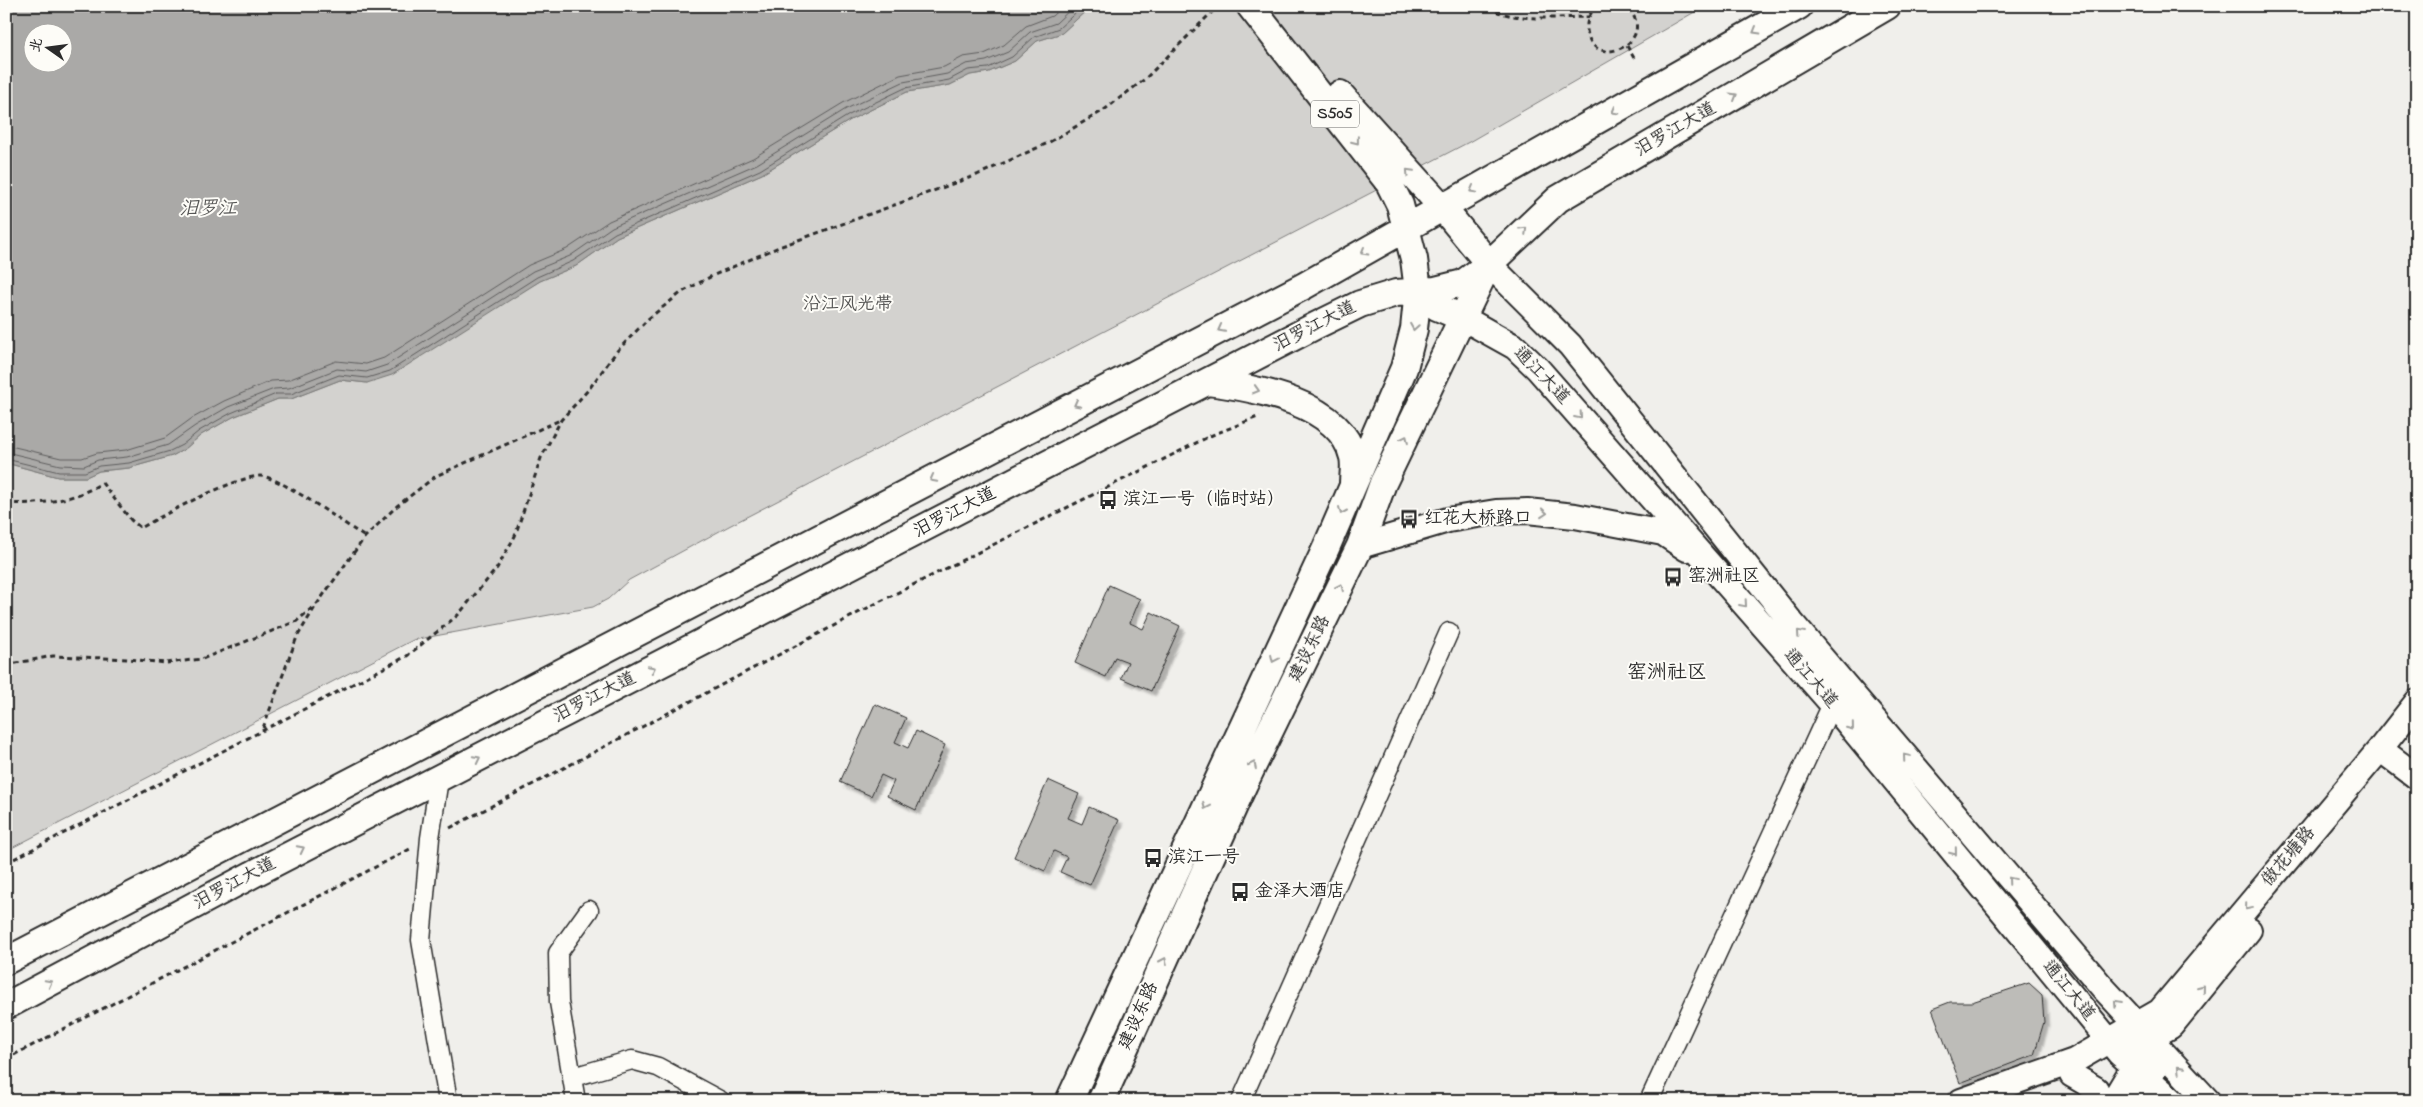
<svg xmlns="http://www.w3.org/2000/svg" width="2423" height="1107" font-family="'Indie Flower','LXGW WenKai TC',sans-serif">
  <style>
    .green { fill: #d3d2cf; stroke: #7f7e7d }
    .water { fill: #aaa9a7; stroke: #777775; fill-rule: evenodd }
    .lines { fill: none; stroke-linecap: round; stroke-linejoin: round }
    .shore { stroke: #5e5d5d; stroke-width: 1 }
    .building { fill: #bdbcb8; stroke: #2b2b2b; filter: url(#shadow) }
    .street-casing { stroke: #2b2b2b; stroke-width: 21 }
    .secondary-casing { stroke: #2b2b2b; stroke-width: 28 }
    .primary-casing { stroke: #2b2b2b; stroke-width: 30 }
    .path { stroke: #2b2b2b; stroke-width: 3; stroke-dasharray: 5 4; stroke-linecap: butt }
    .street { stroke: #fdfcf7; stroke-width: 18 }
    .secondary { stroke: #fdfcf7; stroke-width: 24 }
    .primary { stroke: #fdfcf7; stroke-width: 26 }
    .oneway { stroke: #9e9e9b }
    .labels { text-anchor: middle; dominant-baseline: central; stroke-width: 4; stroke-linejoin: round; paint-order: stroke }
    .shield { fill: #fdfcf7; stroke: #6a6a68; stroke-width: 1 }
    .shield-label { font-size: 16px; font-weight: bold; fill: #2b2b2b }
    .street-label { font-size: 18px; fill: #2b2b2b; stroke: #fdfcf7 }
    .park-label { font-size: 18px; fill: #555554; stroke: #fdfcf7 }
    .poi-label { font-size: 18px; fill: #2b2b2b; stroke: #fdfcf7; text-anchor: start }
    .water-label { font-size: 19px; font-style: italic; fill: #575756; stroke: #fdfcf7 }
    .quarter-label { font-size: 20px; fill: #2b2b2b; stroke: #fdfcf7 }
  </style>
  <defs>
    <filter id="shadow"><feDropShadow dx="4.5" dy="4.5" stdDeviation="1" flood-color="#0004"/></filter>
  </defs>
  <rect width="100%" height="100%" fill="#f0efeb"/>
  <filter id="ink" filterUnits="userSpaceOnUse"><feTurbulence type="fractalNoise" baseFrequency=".02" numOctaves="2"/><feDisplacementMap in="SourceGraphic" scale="10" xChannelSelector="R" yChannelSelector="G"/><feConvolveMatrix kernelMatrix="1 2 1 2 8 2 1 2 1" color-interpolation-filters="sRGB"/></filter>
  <g filter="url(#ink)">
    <path class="green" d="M 1091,6 L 1705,6 L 1469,142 L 729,526 L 629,580 L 608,599 L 593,607 L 413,640 L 6,851 L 6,463 L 58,477 L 86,477 L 99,471 L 129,468 L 172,456 L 185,449 L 201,435 L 233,417 L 278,399 L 291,399 L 340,380 L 367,383 L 540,281 L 576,266 L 617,237 L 762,174 L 852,119 L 907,92 L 950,85 L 970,75 L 989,72 L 1015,61 L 1037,41 L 1062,33 Z"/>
    <path class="water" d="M 6,6 L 1091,6 L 1062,33 L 1037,41 L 1015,61 L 989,72 L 970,75 L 950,85 L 907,92 L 852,119 L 762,174 L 617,237 L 576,266 L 540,281 L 392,375 L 367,383 L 340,380 L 291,399 L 278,399 L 233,417 L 201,435 L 185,449 L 172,456 L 129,468 L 99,471 L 86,477 L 58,477 L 6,463 ZM 32,32 L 62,32 L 62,62 L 32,62 Z"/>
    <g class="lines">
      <path class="shore" d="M 6,445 L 61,458 L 82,458 L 97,453 L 126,450 L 165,438 L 191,419 L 224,401 L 271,381 L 288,380 L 336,361 L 366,364 L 384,358 L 529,265 L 567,249 L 609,221 L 753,158 L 843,103 L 900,75 L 944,67 L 963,57 L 984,54 L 1004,45 L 1026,26 L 1052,16 L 1063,6
        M 6,452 L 60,465 L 84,466 L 98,460 L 127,457 L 168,445 L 195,426 L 228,407 L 274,389 L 289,388 L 337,369 L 366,372 L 387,365 L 533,271 L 570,256 L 612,227 L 757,164 L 846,109 L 903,82 L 947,74 L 966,64 L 986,61 L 1008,52 L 1030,32 L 1056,23 L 1074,6
        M 6,459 L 59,472 L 85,472 L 99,466 L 129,463 L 170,451 L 182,445 L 199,431 L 231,413 L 276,394 L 291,394 L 339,375 L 367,378 L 390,371 L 537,277 L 573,261 L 615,233 L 760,170 L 849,115 L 905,88 L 949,80 L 968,70 L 988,68 L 1012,57 L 1034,37 L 1059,28 L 1083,6"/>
    </g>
    <path class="building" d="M 1109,585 L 1140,599 L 1130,623 L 1143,629 L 1151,612 L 1180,626 L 1151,691 L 1121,678 L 1128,662 L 1115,657 L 1106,677 L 1075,663 Z
      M 875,704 L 906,718 L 895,742 L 908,748 L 916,731 L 945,745 L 916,810 L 887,796 L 894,781 L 881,775 L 871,796 L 840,782 Z
      M 1048,780 L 1079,794 L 1068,818 L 1082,824 L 1089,807 L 1119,820 L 1090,885 L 1060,872 L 1067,857 L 1054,851 L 1045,871 L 1014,857 Z
      M 2029,983 L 2042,995 L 2044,1022 L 2034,1055 L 1960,1083 L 1932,1009 L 1950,1002 L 1972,1002 Z"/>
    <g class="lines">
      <g class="street-casing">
        <path id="street" d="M 439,779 L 430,838 L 421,940 L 448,1101
          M 573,1077 L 632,1060 L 658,1067 L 721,1101
          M 576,1101 L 559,1002 L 558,953 L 589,910
          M 1241,1101 L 1449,632
          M 1649,1101 L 1832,704 L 1839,698"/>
      </g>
      <g class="secondary-casing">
        <path id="secondary" d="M 1489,264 L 1570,345 L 1792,623 L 2104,989 L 2208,1101
          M 1463,318 L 1515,347 L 1538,369 L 1832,704 L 2119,1053 L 2173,1101
          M 1360,546 L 1448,520 L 1496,512 L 1527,511 L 1575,516 L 1663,533 L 1687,549
          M 2380,749 L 2417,777
          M 2136,1046 L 2171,1026 L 2249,930
          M 2072,1075 L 2096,1089 L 2101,1101
          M 1961,1101 L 2074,1061 L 2160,1011 L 2380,749 L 2417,702
          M 2113,1101 L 2143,1051
          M 2133,1101 L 2150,1078 L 2156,1064"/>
      </g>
      <g class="primary-casing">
        <path id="primary" d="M 1340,94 L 1442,207 L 1489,264
          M 1418,290 L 1437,307 L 1463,318
          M 1208,382 C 1254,388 1340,402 1353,457 C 1355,465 1353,476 1353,484
          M 6,961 L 1304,286 L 1799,6
          M 6,1006 L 257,872 L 1315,326 L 1360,304 L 1396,293 L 1435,290 L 1463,283 L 1489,264 L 1558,199 L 1887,6
          M 1069,1101 L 1326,548 L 1404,368 L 1414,329 L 1418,290 L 1414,259 L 1406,228 L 1400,205 L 1389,183 L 1250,6
          M 1101,1101 L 1244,784 L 1360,546 L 1383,483 L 1486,269"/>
      </g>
      <path class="path" d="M 1489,6 C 1505,23 1566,17 1589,17
        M 1598,6 C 1590,12 1586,20 1587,30 C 1592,75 1664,39 1625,6
        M 1627,46 L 1634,58
        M 6,503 C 40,505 73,501 102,483 L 131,520 L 141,528 C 164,514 235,477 260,476 C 279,476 345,524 365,537
        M 6,665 L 53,656 L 129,659 L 166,663 L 202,659 L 297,621 L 314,606
        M 263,728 L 297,637 L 317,604 L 365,537 L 397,506 L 436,476 L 560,420
        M 450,828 L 877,603 L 1210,436 L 1260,416
        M 6,863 L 407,656 L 458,615 L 497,568 L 515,536 L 541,458 L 561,420 L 589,389 L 617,351 L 648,319 L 682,292 L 714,275 L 779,247 L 977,175 L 1048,143 L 1104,110 L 1145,79 L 1218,6
        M 6,1059 L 412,848"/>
      <use href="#street" class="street"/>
      <use href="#secondary" class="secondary"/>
      <use href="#primary" class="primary"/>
    </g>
    <defs><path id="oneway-chevron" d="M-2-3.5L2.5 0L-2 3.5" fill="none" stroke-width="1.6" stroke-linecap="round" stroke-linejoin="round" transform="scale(1.25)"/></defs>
    <g class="oneway">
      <use href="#oneway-chevron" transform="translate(1756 31) rotate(150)"/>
      <use href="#oneway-chevron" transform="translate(1734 96) rotate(-30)"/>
      <use href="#oneway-chevron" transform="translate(1615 111) rotate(151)"/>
      <use href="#oneway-chevron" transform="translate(1356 141) rotate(52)"/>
      <use href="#oneway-chevron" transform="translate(1409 172) rotate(-133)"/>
      <use href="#oneway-chevron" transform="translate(1473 190) rotate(151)"/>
      <use href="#oneway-chevron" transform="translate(1524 230) rotate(-44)"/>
      <use href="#oneway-chevron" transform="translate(1364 252) rotate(150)"/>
      <use href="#oneway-chevron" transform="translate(1414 327) rotate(99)"/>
      <use href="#oneway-chevron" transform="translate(1221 329) rotate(152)"/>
      <use href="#oneway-chevron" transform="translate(1256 390) rotate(17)"/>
      <use href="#oneway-chevron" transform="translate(1077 404) rotate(152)"/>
      <use href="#oneway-chevron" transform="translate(1579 416) rotate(49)"/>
      <use href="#oneway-chevron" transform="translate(1405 439) rotate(-64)"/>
      <use href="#oneway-chevron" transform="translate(933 479) rotate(152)"/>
      <use href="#oneway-chevron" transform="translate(1342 511) rotate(114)"/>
      <use href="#oneway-chevron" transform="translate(1544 513) rotate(5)"/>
      <use href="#oneway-chevron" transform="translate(1340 587) rotate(-64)"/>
      <use href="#oneway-chevron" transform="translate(1744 604) rotate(49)"/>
      <use href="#oneway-chevron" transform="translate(1800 633) rotate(-131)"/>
      <use href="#oneway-chevron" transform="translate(1274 659) rotate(115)"/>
      <use href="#oneway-chevron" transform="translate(652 669) rotate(-27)"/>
      <use href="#oneway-chevron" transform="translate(1851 727) rotate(51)"/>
      <use href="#oneway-chevron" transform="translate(1906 757) rotate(-130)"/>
      <use href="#oneway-chevron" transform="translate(477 759) rotate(-27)"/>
      <use href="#oneway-chevron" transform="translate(1253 765) rotate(-64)"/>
      <use href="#oneway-chevron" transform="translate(1206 806) rotate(115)"/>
      <use href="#oneway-chevron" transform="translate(301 849) rotate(-27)"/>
      <use href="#oneway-chevron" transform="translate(1954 852) rotate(51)"/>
      <use href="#oneway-chevron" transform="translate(2011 880) rotate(-130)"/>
      <use href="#oneway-chevron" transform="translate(2248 907) rotate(130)"/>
      <use href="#oneway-chevron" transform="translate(1164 961) rotate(-66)"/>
      <use href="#oneway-chevron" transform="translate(49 983) rotate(-28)"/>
      <use href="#oneway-chevron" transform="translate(2202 988) rotate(-51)"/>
      <use href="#oneway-chevron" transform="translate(2117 1003) rotate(-132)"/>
      <use href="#oneway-chevron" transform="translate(2180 1069) rotate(-134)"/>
    </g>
  </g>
  <defs>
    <g id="bus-bare" transform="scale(1.5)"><path d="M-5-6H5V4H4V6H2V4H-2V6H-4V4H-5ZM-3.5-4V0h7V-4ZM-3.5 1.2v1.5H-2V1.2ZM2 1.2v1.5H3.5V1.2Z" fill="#2b2b2b" stroke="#fdfcf7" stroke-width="2.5" paint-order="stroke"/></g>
  </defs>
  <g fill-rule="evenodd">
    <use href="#bus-bare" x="1108" y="500"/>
    <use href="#bus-bare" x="1409" y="519"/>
    <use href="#bus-bare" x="1673" y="577"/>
    <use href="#bus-bare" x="1153" y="858"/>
    <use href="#bus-bare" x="1240" y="892"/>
  </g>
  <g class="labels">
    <rect class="shield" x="1311" y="100.5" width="48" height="27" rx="4"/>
    <g class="shield-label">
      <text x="1335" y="114">S505</text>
    </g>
    <g class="street-label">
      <text transform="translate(1676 130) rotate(-30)">汨罗江大道</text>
      <text transform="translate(1315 327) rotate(-27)">汨罗江大道</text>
      <text transform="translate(1541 376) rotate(46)">通江大道</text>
      <text transform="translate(955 513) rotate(-27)">汨罗江大道</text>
      <text transform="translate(1310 649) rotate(-64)">建设东路</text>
      <text transform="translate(1810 679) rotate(49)">通江大道</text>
      <text transform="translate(595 698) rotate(-27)">汨罗江大道</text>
      <text transform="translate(2289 857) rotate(-50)">傲花塘路</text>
      <text transform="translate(235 884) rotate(-28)">汨罗江大道</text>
      <text transform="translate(2068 991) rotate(51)">通江大道</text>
      <text transform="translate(1139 1016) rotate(-66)">建设东路</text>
    </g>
    <g class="park-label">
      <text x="848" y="305">沿江风光带</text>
    </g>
    <g class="poi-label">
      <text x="1123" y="500">滨江一号（临时站）</text>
      <text x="1424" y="519">红花大桥路口</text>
      <text x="1688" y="577">窑洲社区</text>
      <text x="1168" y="858">滨江一号</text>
      <text x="1255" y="892">金泽大酒店</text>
    </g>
    <g class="water-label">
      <text x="208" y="209">汨罗江</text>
    </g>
    <g class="quarter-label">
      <text x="1667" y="673">窑洲社区</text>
    </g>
  </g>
  <rect width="2423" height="1107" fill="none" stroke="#fdfcf7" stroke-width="25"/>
  <rect x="12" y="12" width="2398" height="1082" fill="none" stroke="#2b2b2b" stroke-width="2" filter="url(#ink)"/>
  <g transform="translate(48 48) rotate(284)"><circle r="24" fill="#fdfcf7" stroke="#a9a8a5"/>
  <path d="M0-4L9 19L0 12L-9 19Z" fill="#2b2b2b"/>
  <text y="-8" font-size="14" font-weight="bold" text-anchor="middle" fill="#2b2b2b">北</text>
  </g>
</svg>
